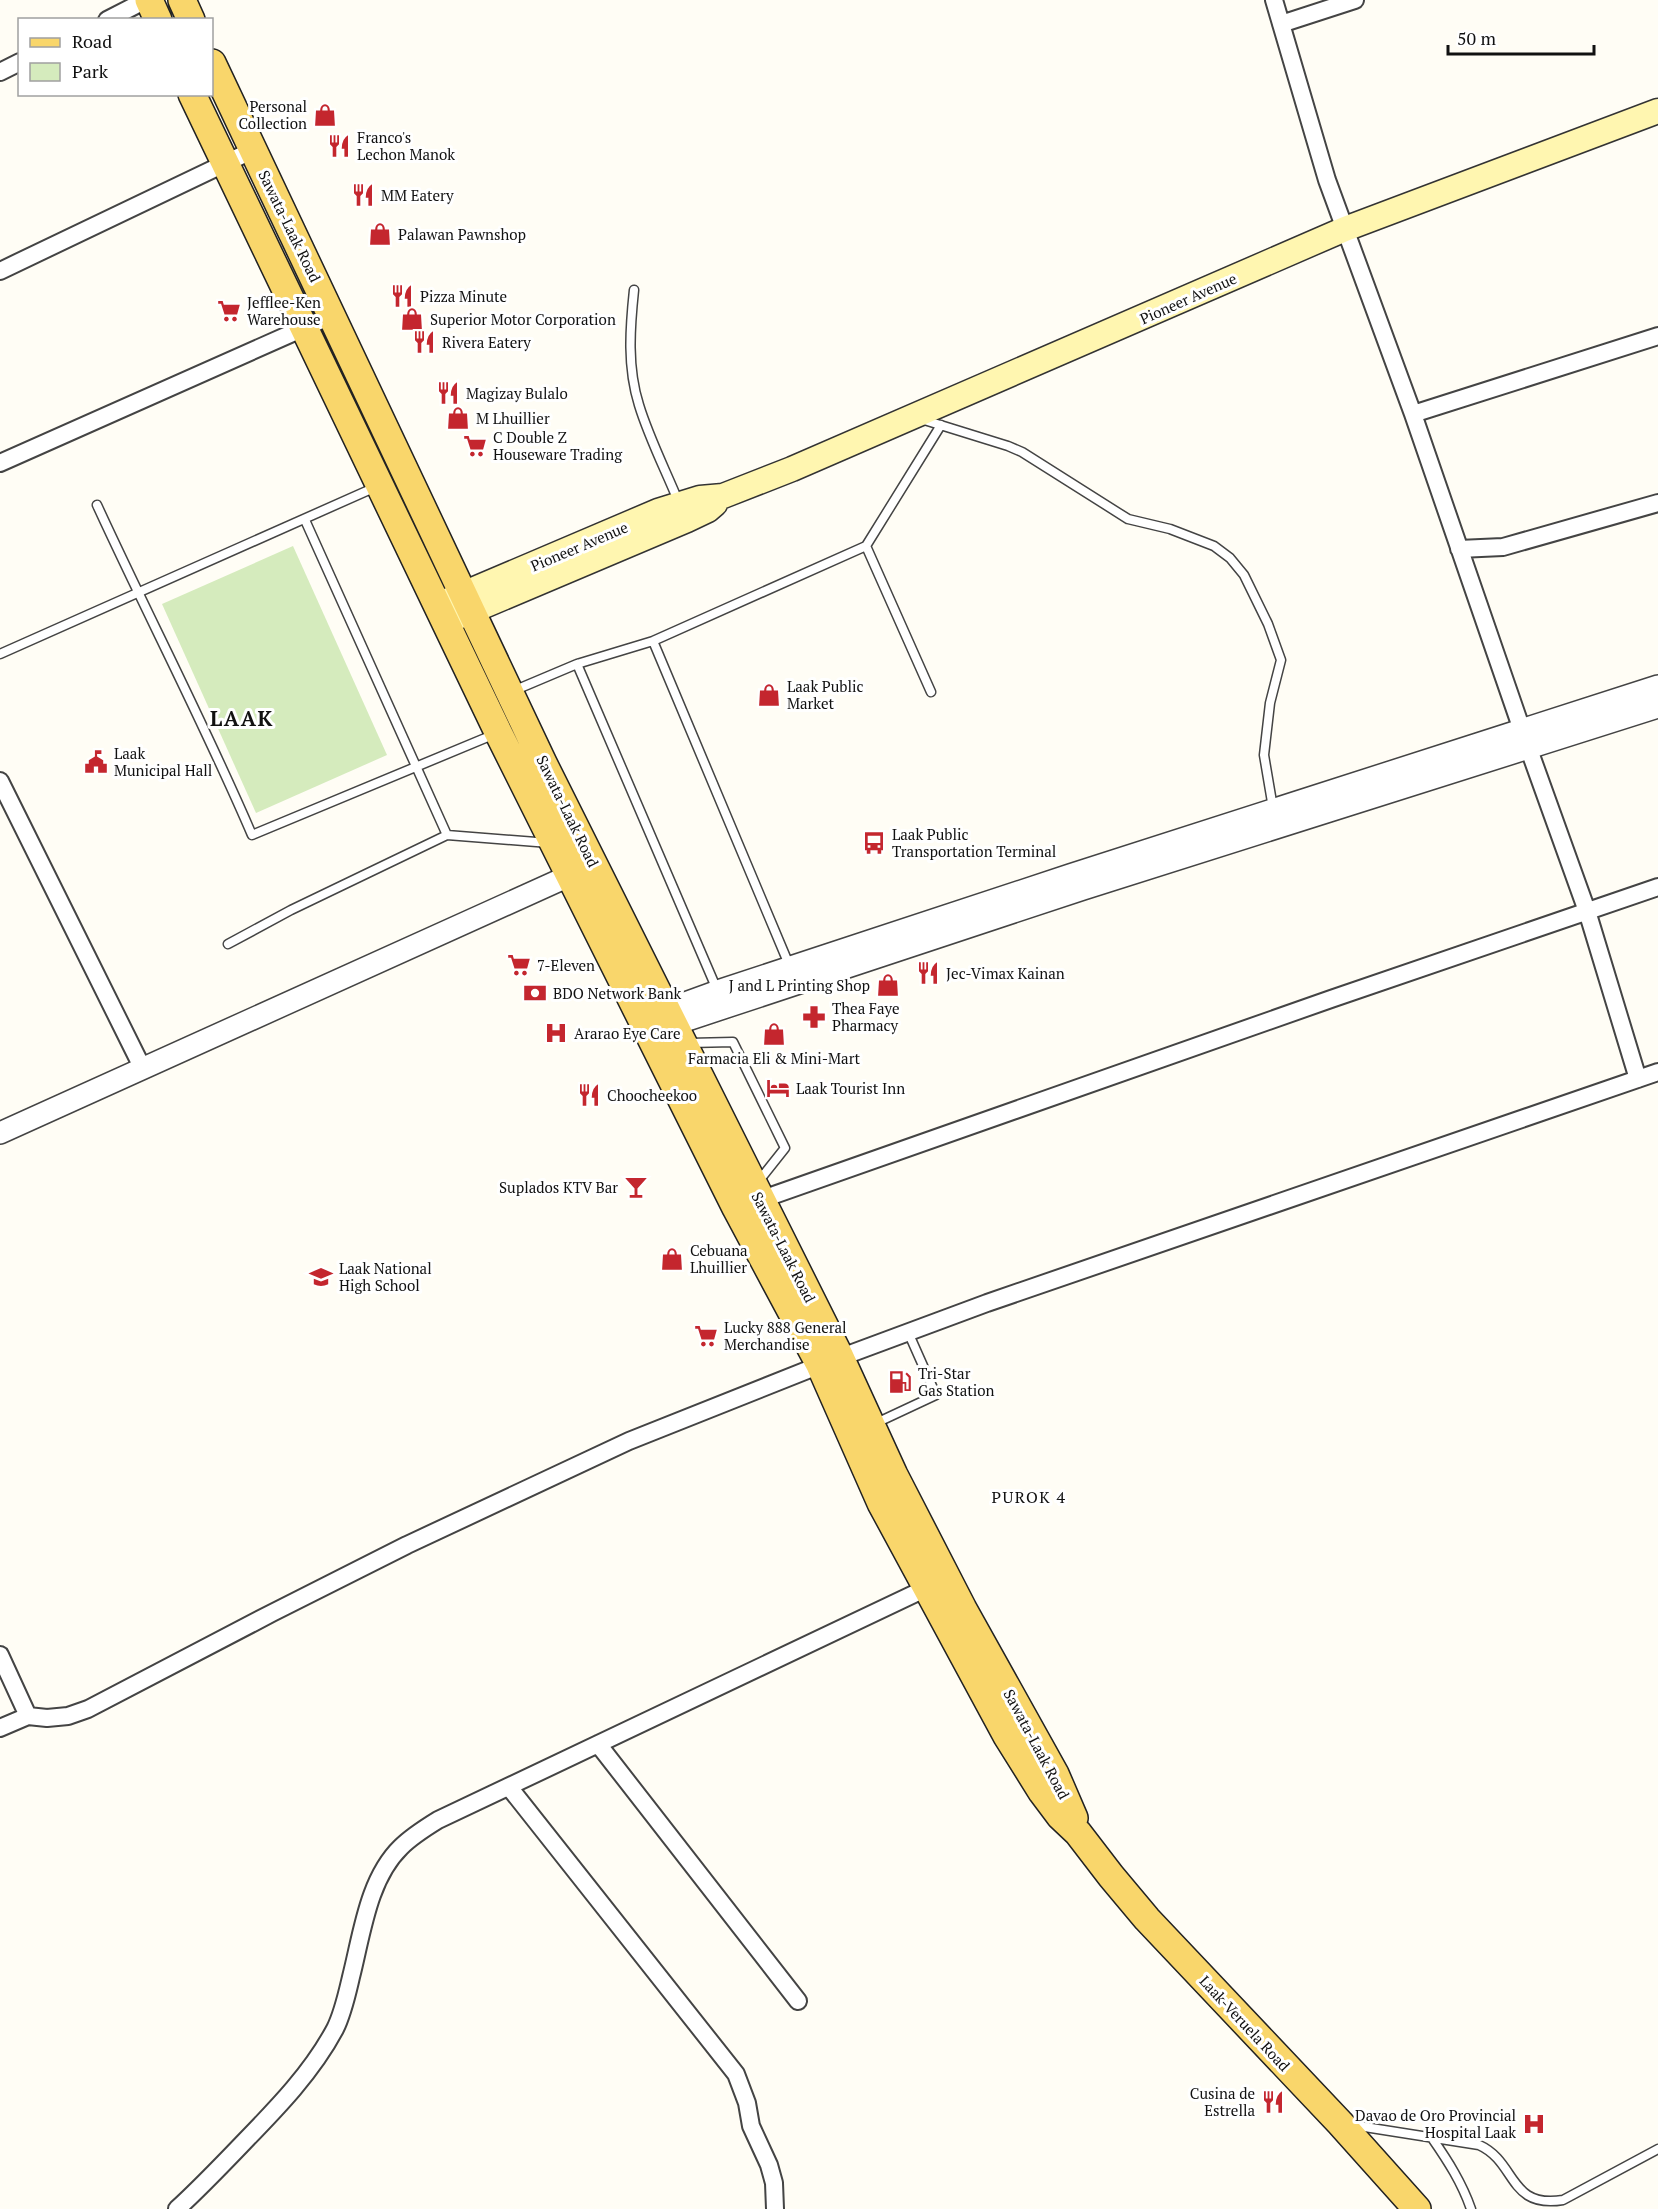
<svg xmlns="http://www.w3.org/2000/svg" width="1658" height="2209" font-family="'PT Serif',serif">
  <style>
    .green { fill: #d5ebbd }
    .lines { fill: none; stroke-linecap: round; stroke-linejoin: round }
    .service-casing { stroke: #444; stroke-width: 11 }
    .minor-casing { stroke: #444; stroke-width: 20 }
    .tertiary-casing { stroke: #444; stroke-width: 24 }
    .secondary-casing { stroke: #333; stroke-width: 27 }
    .primary-casing { stroke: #222; stroke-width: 30 }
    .service { stroke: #fff; stroke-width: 8 }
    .minor { stroke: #fff; stroke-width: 16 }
    .tertiary { stroke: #fff; stroke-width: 21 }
    .secondary { stroke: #fff6b0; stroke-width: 24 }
    .primary { stroke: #f9d66b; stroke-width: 27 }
    .labels { text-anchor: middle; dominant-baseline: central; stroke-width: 6; stroke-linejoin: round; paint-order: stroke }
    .poi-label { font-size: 15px; fill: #111; stroke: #fff; text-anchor: start }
    .street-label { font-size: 15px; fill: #111; stroke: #fff }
    .neighbourhood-label { font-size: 16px; letter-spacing: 1.5px; fill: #111; stroke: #fff }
    .district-label { font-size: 21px; font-weight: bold; letter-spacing: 1.5px; fill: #111; stroke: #fff }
  </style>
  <rect width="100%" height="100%" fill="#fffdf5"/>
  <path class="green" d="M 293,546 L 387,755 L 256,813 L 162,604 Z"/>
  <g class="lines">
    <g class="service-casing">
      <path id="service" d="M 634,290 C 630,328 627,367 639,405 C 649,438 666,471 679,503
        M 921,419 L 1008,446 L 1022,452 L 1128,519 L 1170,529 L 1214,546 L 1230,558 L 1244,575 L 1268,624 L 1281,660 L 1270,703 L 1264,755 L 1273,808
        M 97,505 C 148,616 204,723 252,835 L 495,734
        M 305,520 L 447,835
        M 866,546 L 931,692
        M 653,641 L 790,967
        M 0,654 L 378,486
        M 577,664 L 718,992
        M 513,691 L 577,664 L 653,641 L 866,546 L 941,425
        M 228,944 L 291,910 L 447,835 L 549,843
        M 689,1043 L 733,1042 L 785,1148 L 758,1182
        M 874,1424 L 936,1395 L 908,1332
        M 1352,2125 L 1479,2145 C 1517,2162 1508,2209 1563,2200 L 1658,2149
        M 1432,2138 C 1448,2161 1462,2183 1471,2209"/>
    </g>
    <g class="minor-casing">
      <path id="minor" d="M 1274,0 L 1327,180 L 1413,414 L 1522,730 L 1587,911 L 1638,1079
        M 107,20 L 146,0
        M 1281,24 L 1355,0
        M 0,72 L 20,62
        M 0,271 L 253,150
        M 1413,414 L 1658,336
        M 0,463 L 333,315
        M 1459,549 L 1503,547 L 1658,503
        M 0,781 L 143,1069
        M 754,1202 L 1331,999 L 1658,887
        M 0,1655 L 28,1716
        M 0,1728 L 28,1716 L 47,1718 L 68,1716 L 88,1709 L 272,1613 L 407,1545 L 629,1441 L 820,1365 L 987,1303 L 1658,1072
        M 598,1744 L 798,2001
        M 509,1787 L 736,2074 L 747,2103 L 751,2126 L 769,2165 L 774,2183 L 775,2209
        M 177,2209 C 200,2188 222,2165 244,2142 C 278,2107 312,2072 335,2029 C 343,2013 347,1994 351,1977 C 362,1934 368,1879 401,1847 C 412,1836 425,1828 438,1820 L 935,1584"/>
    </g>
    <g class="tertiary-casing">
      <path id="tertiary" d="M 652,1015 L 718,991 L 1070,875 L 1658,686
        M 660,1029 L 1083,889 L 1658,707
        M 0,1133 L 571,875"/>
    </g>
    <g class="secondary-casing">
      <path id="secondary" d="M 437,605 L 658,511 L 700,498 L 723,496 L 792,469 L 1345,229 L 1658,111
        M 453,619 L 687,520 L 708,510 L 715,504"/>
    </g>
    <g class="primary-casing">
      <path id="primary" d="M 149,0 L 158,20
        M 182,0 L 191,20
        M 212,63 L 543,763 L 840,1357 L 894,1475 L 963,1609 L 1055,1774 L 1074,1818
        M 192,94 L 498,732 L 736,1208 L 820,1365 L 881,1503 L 1007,1736 L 1042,1792 L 1060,1816 L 1078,1833 L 1111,1876 L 1147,1919 L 1340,2123 L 1417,2209"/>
    </g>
    <use href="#service" class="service"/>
    <use href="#minor" class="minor"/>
    <use href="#tertiary" class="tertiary"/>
    <use href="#secondary" class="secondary"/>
    <use href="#primary" class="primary"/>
  </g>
  <defs>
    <g id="shop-bare" transform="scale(1.8)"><path d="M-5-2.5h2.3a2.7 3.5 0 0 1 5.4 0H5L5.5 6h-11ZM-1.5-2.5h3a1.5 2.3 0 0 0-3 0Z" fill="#c4262e" stroke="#fff" stroke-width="2.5" paint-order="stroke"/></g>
    <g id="restaurant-bare" transform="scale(1.8)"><path d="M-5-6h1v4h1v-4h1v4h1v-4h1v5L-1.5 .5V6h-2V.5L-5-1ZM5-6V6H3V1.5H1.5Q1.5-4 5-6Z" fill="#c4262e" stroke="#fff" stroke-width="2.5" paint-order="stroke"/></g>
    <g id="supermarket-bare" transform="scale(1.8)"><path d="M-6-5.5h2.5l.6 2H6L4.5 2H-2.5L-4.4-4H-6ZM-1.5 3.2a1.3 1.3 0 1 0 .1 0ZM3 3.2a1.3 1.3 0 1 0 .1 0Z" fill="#c4262e" stroke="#fff" stroke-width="2.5" paint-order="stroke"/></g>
    <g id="civic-bare" transform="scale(1.8)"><path d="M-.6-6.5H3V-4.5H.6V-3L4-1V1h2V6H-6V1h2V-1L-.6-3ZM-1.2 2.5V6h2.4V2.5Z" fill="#c4262e" stroke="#fff" stroke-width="2.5" paint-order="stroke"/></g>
    <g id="bus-bare" transform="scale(1.8)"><path d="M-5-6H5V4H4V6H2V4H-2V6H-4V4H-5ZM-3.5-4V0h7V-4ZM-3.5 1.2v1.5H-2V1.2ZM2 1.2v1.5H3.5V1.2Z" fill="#c4262e" stroke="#fff" stroke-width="2.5" paint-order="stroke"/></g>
    <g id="bank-bare" transform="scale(1.8)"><path d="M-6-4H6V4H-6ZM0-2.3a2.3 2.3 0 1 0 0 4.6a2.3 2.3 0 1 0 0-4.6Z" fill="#c4262e" stroke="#fff" stroke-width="2.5" paint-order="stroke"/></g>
    <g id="pharmacy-bare" transform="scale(1.8)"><path d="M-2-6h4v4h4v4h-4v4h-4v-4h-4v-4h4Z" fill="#c4262e" stroke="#fff" stroke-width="2.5" paint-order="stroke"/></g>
    <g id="hospital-bare" transform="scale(1.8)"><path d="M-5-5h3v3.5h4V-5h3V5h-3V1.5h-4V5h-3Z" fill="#c4262e" stroke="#fff" stroke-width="2.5" paint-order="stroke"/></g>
    <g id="hotel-bare" transform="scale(1.8)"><path d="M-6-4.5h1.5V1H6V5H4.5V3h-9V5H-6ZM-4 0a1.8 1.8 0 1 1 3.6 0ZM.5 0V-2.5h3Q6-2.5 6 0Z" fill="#c4262e" stroke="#fff" stroke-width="2.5" paint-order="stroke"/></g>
    <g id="bar-bare" transform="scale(1.8)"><path d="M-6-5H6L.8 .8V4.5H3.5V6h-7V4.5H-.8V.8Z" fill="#c4262e" stroke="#fff" stroke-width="2.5" paint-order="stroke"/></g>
    <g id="school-bare" transform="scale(1.8)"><path d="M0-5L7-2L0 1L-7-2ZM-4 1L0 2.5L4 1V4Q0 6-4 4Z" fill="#c4262e" stroke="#fff" stroke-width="2.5" paint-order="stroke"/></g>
    <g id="fuel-bare" transform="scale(1.8)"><path d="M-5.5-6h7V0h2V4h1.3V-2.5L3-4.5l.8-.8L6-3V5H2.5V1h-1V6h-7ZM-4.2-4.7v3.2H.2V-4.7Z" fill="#c4262e" stroke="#fff" stroke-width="2.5" paint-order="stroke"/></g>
  </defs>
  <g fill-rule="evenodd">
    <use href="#shop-bare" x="325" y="115"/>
    <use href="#restaurant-bare" x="339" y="146"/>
    <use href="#restaurant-bare" x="363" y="195"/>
    <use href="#shop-bare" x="380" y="234"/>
    <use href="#restaurant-bare" x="402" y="296"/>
    <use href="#supermarket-bare" x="229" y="311"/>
    <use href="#shop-bare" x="412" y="319"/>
    <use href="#restaurant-bare" x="424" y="342"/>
    <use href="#restaurant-bare" x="448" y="393"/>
    <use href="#shop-bare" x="458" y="418"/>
    <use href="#supermarket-bare" x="475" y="446"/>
    <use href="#shop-bare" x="769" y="695"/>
    <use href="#civic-bare" x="96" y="762"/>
    <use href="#bus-bare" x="874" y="843"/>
    <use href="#supermarket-bare" x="519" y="965"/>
    <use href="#restaurant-bare" x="928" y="973"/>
    <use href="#shop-bare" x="888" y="985"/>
    <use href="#bank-bare" x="535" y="993"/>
    <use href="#pharmacy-bare" x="814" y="1017"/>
    <use href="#hospital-bare" x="556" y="1033"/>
    <use href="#shop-bare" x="774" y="1034"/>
    <use href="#hotel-bare" x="778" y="1088"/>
    <use href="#restaurant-bare" x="589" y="1095"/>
    <use href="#bar-bare" x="636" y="1187"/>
    <use href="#shop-bare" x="672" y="1259"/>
    <use href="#school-bare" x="321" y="1277"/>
    <use href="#supermarket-bare" x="706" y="1336"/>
    <use href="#fuel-bare" x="900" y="1382"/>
    <use href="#restaurant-bare" x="1273" y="2102"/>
    <use href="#hospital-bare" x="1534" y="2124"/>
  </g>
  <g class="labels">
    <g class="poi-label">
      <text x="307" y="106" text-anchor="end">Personal<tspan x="307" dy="17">Collection</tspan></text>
      <text x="357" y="137">Franco's<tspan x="357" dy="17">Lechon Manok</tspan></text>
      <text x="381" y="195">MM Eatery</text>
      <text x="398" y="234">Palawan Pawnshop</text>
      <text x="420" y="296">Pizza Minute</text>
      <text x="247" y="302">Jefflee-Ken<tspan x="247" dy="17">Warehouse</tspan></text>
      <text x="430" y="319">Superior Motor Corporation</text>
      <text x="442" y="342">Rivera Eatery</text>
      <text x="466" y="393">Magizay Bulalo</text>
      <text x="476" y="418">M Lhuillier</text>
      <text x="493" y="437">C Double Z<tspan x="493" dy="17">Houseware Trading</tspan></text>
      <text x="787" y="686">Laak Public<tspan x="787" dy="17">Market</tspan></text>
      <text x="114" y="753">Laak<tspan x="114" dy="17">Municipal Hall</tspan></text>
      <text x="892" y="834">Laak Public<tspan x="892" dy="17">Transportation Terminal</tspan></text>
      <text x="537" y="965">7-Eleven</text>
      <text x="946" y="973">Jec-Vimax Kainan</text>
      <text x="870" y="985" text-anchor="end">J and L Printing Shop</text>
      <text x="553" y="993">BDO Network Bank</text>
      <text x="832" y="1008">Thea Faye<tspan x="832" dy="17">Pharmacy</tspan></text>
      <text x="574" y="1033">Ararao Eye Care</text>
      <text x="774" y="1058" text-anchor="middle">Farmacia Eli &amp; Mini-Mart</text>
      <text x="796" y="1088">Laak Tourist Inn</text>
      <text x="607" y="1095">Choocheekoo</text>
      <text x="618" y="1187" text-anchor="end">Suplados KTV Bar</text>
      <text x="690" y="1250">Cebuana<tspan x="690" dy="17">Lhuillier</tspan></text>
      <text x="339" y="1268">Laak National<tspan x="339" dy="17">High School</tspan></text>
      <text x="724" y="1327">Lucky 888 General<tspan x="724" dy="17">Merchandise</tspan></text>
      <text x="918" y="1373">Tri-Star<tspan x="918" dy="17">Gas Station</tspan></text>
      <text x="1255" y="2093" text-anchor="end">Cusina de<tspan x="1255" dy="17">Estrella</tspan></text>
      <text x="1516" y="2115" text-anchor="end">Davao de Oro Provincial<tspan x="1516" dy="17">Hospital Laak</tspan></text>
    </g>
    <g class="street-label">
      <text transform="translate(290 226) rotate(64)">Sawata-Laak Road</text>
      <text transform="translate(1188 298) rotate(-24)">Pioneer Avenue</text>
      <text transform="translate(579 546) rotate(-23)">Pioneer Avenue</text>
      <text transform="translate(568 811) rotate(64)">Sawata-Laak Road</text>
      <text transform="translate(784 1247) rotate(63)">Sawata-Laak Road</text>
      <text transform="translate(1037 1744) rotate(62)">Sawata-Laak Road</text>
      <text transform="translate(1245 2023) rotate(47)">Laak-Veruela Road</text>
    </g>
    <g class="neighbourhood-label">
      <text x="1029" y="1497">PUROK 4</text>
    </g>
    <g class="district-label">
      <text x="242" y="718">LAAK</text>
    </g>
  </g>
  <rect x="18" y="18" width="195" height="78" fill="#ffffff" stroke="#a0a0a0" stroke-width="1.5"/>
  <rect x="30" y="38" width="30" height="9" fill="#f9d66b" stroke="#a0a0a0" stroke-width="1.5"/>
  <text x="72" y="48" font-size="18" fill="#111111">Road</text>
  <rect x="30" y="63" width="30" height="18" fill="#d5ebbd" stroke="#a0a0a0" stroke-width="1.5"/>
  <text x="72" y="78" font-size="18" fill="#111111">Park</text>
  <path d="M1448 45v9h146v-9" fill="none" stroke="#111111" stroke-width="3"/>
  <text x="1457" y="45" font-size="18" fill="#111111" stroke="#ffffff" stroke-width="4.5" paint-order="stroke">50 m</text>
</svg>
